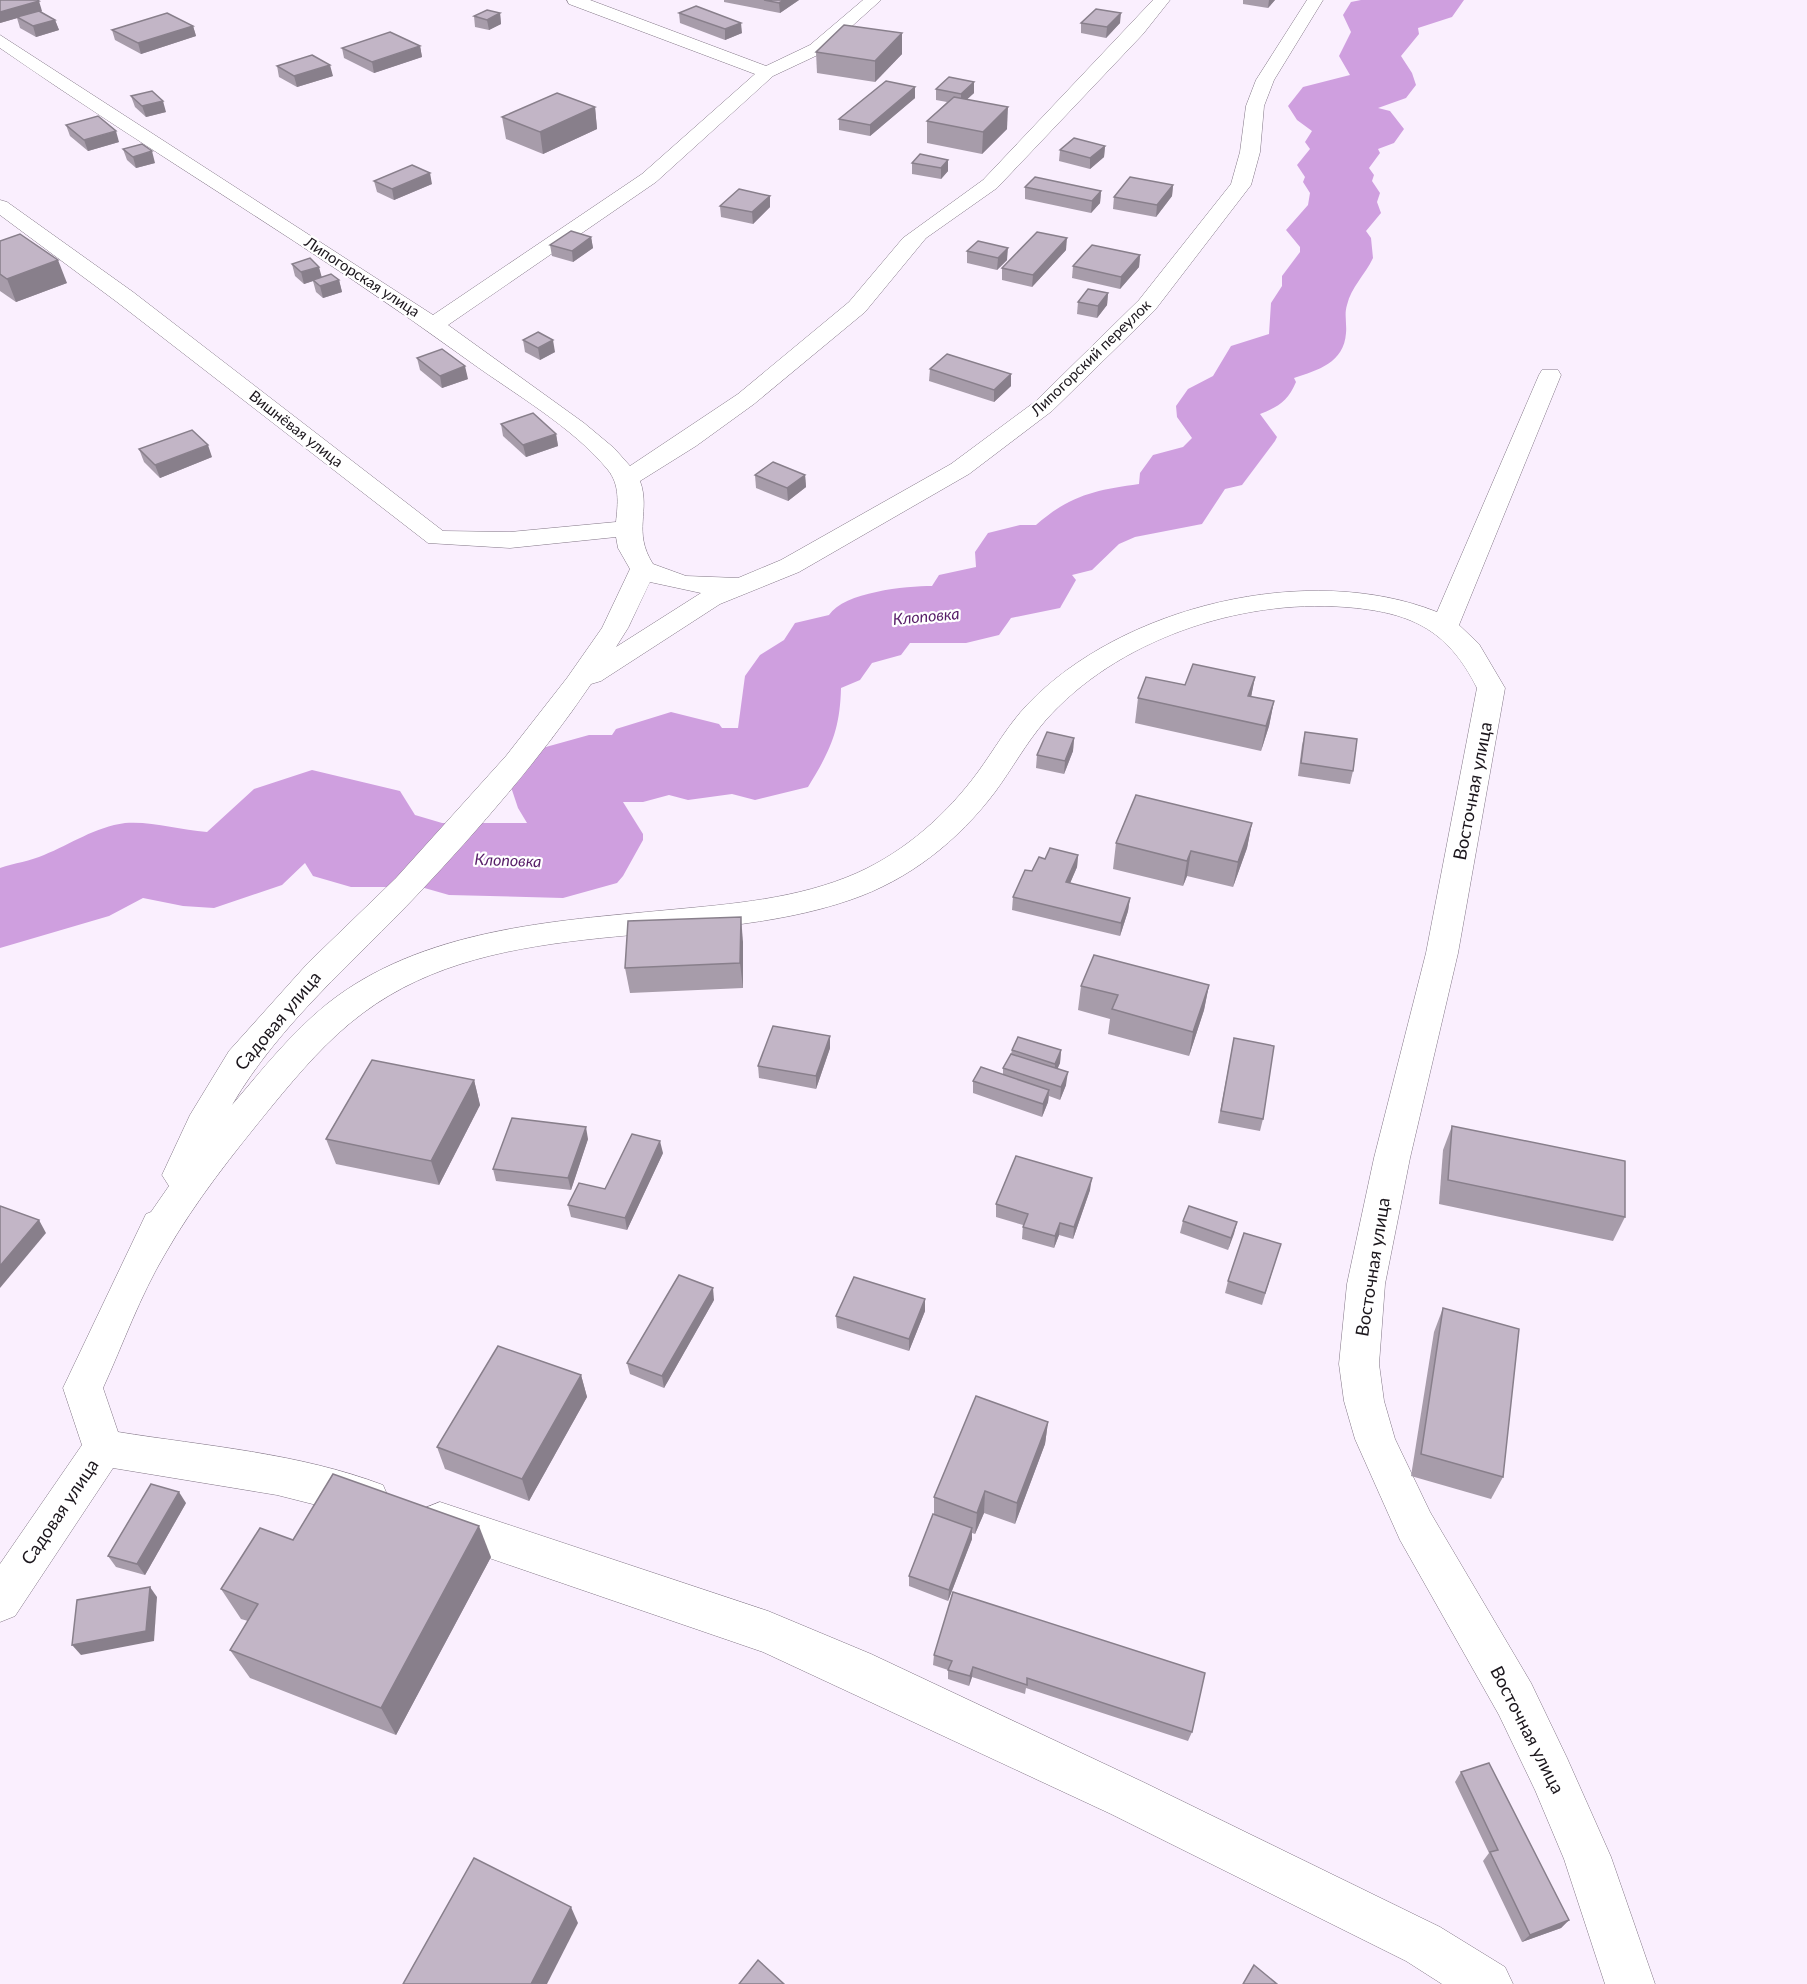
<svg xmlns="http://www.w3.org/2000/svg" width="1807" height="1984" font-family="Lato,sans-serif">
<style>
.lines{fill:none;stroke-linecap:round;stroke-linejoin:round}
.river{fill:#cf9fdf;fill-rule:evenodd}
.minor-casing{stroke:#827686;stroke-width:1}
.minor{fill:#fff;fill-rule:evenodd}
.wall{fill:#a79caa}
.shaded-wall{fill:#887f8b}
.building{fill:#c2b5c6;stroke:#887f8b;stroke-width:1.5}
.labels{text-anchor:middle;stroke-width:4.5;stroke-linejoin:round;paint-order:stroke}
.far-street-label{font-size:15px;fill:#1b161c;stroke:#fff}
.far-water-label{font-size:16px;font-style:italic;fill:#571d68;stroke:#fff}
.street-label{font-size:18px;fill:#1b161c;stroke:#fff}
</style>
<rect width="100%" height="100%" fill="#faeffe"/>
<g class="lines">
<path class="river" d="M1361 0H1464L1452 17 1418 28 1419 34 1401 56 1412 73 1416 85 1406 98 1378 108 1390 111 1404 129 1394 143 1378 149 1380 153 1369 168 1374 175 1372 181 1380 193 1377 202 1381 213 1366 231 1371 238 1373 258C1365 275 1351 287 1347 305 1344 314 1347 324 1346 333 1344 363 1318 370 1294 378L1296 382C1288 401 1278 407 1260 414L1277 437 1275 441 1242 485 1225 489 1202 524 1135 537 1119 544 1092 570 1072 575 1076 580 1060 608 1011 618 999 635 966 643H910L901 655 872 663 860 680 841 688C840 731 830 751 808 787L755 800 732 794 688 800 669 795 643 802H623L643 834V840L623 876 617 883 563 898 449 895 421 887H351L313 876 305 863 282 885 214 908 183 906 143 898 109 916 0 948V868C14 863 31 861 44 855 71 844 95 827 125 823 153 821 179 830 207 832L254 789 312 770 400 791 415 815 442 823H527L518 808 511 787 535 750 589 735H612L616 729 671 712 719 724 722 728H738L745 676 760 655 784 640 795 623 829 615C844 592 906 586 932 586L939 575 976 567 975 552 988 533 1020 525H1036C1070 495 1096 490 1139 484L1140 473 1153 455 1183 447 1192 438 1177 417 1176 406 1188 389 1213 376 1231 346 1269 334 1271 303 1282 286V276L1300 252V247L1286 230 1308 205 1310 193 1303 182 1305 177 1297 165 1310 149 1305 142 1312 131 1297 120 1288 106 1303 87 1350 75 1339 56 1351 32 1343 15 1351 2Z"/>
<g class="minor-casing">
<g id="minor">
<path d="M567 0H590L766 66 810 45 863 0H881L822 53 773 76 656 182 448 325 584 423 614 448 630 466 738 394 849 302 903 238 983 180 1153 0H1170L1143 34 997 188 926 238 865 312 754 404 696 446 640 481C651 511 632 531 653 564L686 576 738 578 781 560 951 464 1036 401 1139 300 1231 184 1240 152 1246 106 1256 80 1307 0H1323L1274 80 1264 106 1260 152 1251 185 1155 310 1052 411 969 474 799 572 720 604 601 681 591 684C541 758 479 829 418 894 354 962 280 1023 232 1105 262 1070 291 1033 327 1004 421 929 553 921 668 910 732 904 798 899 857 873 906 851 947 814 978 772 994 750 1008 725 1027 705 1121 606 1309 561 1437 612L1539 375 1542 370H1558L1561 375 1459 625 1479 644 1505 688 1458 953 1410 1158 1385 1284 1379 1364 1384 1401 1395 1439 1430 1512 1531 1683 1567 1758 1611 1857 1655 1984H1605L1564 1859 1535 1790 1499 1715 1400 1540 1355 1439 1344 1401 1339 1364 1347 1284 1374 1158 1426 953 1477 688C1447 628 1409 612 1345 607 1239 599 1116 640 1045 721 1026 743 1012 769 995 792 958 841 909 880 850 900 696 953 499 911 363 1013 328 1039 300 1072 272 1106 233 1154 196 1200 165 1254 140 1296 123 1344 103 1388L118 1432C205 1446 299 1453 383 1485L389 1499 383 1513 368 1518 277 1495 113 1468 15 1616 0 1622V1564L82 1445 63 1388 146 1214 151 1212 169 1186 162 1175 190 1115 229 1051 308 963 396 878 506 756 567 678 602 628 630 569 618 548 616 537 510 548 428 543 117 302 0 215V200L7 202 133 292 443 531 510 532 616 522C618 503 620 485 608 470 573 427 513 393 469 361 317 250 154 155 0 48V35L433 315 642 174 755 74 569 4ZM650 582 701 593 616 647 628 628Z"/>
<polygon points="440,1502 768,1611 871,1654 1143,1782 1440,1927 1505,1967 1513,1984 1442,1984 1406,1961 1111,1814 763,1652 425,1536 419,1522 425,1508"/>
</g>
</g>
<use href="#minor" class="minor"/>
</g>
<g class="wall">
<polygon points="0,0 42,11 41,12 55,20 59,30 36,37 20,28 17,18 0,23"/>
<polygon points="724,0 799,0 780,13 724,2"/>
<polygon points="1243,0 1275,0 1268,8 1243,4"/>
<polygon points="500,13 501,24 489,30 475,27 474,16"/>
<polygon points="679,13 742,33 725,40 680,23"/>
<polygon points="1081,23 1120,23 1106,38 1081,33"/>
<polygon points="193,26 196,36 141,54 115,40 112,30"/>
<polygon points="420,46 422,57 374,73 344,58 342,48"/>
<polygon points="816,52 902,54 875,82 817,73"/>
<polygon points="277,66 333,76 297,87 279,77"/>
<polygon points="974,82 974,93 967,99 1007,129 982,154 927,143 927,121 947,102 936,100 936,89"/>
<polygon points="915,87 915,98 870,136 839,130 839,119"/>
<polygon points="131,96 166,112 146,117 135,107"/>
<polygon points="595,107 597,129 543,154 506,139 502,117"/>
<polygon points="66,125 119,142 88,151 70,136"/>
<polygon points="1105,146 1104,157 1090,169 1059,161 1060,150"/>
<polygon points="123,149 155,163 136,168 127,160"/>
<polygon points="948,160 948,171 941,179 912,174 912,163"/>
<polygon points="374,181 432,184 394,200 377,192"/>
<polygon points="1173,185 1172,196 1156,217 1113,209 1114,197"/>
<polygon points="1025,187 1101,191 1100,203 1091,213 1025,199"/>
<polygon points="770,196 770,207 753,224 721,217 720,206"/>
<polygon points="591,237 593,248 573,262 552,256 550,245"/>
<polygon points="0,241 67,283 16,302 0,291"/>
<polygon points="1066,250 1032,287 1002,280 1002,268"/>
<polygon points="967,251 1007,260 997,270 967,263"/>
<polygon points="1140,255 1139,267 1120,289 1072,278 1073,266"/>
<polygon points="292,264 322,277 339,280 342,292 323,298 316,292 313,281 304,284 295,276"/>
<polygon points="1108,293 1107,305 1097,318 1077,314 1078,302"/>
<polygon points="523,340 555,352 540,360 525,352"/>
<polygon points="417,358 468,379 442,388 420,370"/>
<polygon points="930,369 1011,374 1011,386 994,402 929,381"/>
<polygon points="501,424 556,434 558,446 526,457 503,436"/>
<polygon points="139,449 212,457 160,478 144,462"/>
<polygon points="755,475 805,475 806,487 788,501 756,488"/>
<polygon points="1255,677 1251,697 1274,701 1269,726 1261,751 1135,723 1138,698 1185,685"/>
<polygon points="1305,732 1353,771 1350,784 1298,776 1302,745"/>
<polygon points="1074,738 1073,751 1064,774 1036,768 1037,755"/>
<polygon points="1252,823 1247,848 1233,887 1187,876 1183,886 1113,869 1116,843"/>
<polygon points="1078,855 1077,867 1070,883 1130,898 1128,911 1120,936 1012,910 1013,897 1045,859"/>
<polygon points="743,942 743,988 630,993 625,968"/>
<polygon points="1209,985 1204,1010 1189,1056 1108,1034 1110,1019 1078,1010 1081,986"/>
<polygon points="830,1036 830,1048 816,1089 759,1078 758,1066"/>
<polygon points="1234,1038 1263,1119 1260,1131 1218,1123"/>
<polygon points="1012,1050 1061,1050 1060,1063 1057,1069 1066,1085 1060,1100 1049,1096 1048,1102 1042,1117 973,1093 973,1081 1003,1075 1003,1068 1011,1054"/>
<polygon points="474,1080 480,1105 439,1185 336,1164 326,1139"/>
<polygon points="1452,1126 1625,1217 1613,1241 1439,1204 1443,1150"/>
<polygon points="588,1139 571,1190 496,1181 493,1169"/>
<polygon points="663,1153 627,1230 571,1217 568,1205 605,1189"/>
<polygon points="1090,1190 1073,1239 1059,1235 1054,1248 1022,1239 1023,1225 996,1217 996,1204"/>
<polygon points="1183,1221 1237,1222 1228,1250 1180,1233"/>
<polygon points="1277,1256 1262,1305 1225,1293 1228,1281"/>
<polygon points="714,1300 664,1388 630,1374 627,1363"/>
<polygon points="1443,1308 1503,1477 1491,1499 1411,1476 1434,1332"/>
<polygon points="925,1311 909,1351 837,1328 836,1316"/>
<polygon points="581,1375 587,1397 529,1501 445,1469 437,1447"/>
<polygon points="1048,1422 1045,1444 1015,1524 984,1513 975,1534 972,1533 972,1539 948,1601 909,1586 909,1576 934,1515 934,1497"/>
<polygon points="186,1503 145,1575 116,1567 108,1556"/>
<polygon points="293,1540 491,1557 396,1735 250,1678 230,1650 248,1621 241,1619 221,1589"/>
<polygon points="953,1592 1192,1732 1188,1741 1026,1688 1025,1694 972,1677 969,1686 948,1679 948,1670 933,1665 934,1655"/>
<polygon points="1461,1772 1569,1920 1561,1928 1522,1942 1483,1861 1489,1853 1455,1782"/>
</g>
<g class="shaded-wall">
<polygon points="784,0 799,0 780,13 779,3"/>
<polygon points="1269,0 1275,0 1268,8"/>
<polygon points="39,1 42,11 0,23 0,12"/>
<polygon points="500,13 501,24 489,30 487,20"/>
<polygon points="1121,13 1120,23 1106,38 1107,27"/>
<polygon points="55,20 59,30 36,37 33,26"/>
<polygon points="741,23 742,33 725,40 725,29"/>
<polygon points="193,26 196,36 141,54 138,43"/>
<polygon points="902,33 902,54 875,82 875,61"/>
<polygon points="420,46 422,57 374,73 372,62"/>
<polygon points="330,65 333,76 297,87 294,76"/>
<polygon points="974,82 974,93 961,105 961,94"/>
<polygon points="915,87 915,98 870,136 870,125"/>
<polygon points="163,101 166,112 146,117 142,106"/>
<polygon points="595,107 597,129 543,154 540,132"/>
<polygon points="1008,107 1007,129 982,154 983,132"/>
<polygon points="116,131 119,142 88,151 84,140"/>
<polygon points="1105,146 1104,157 1090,169 1090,158"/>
<polygon points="152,151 155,163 136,168 133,157"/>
<polygon points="948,160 948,171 941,179 941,168"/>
<polygon points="430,173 432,184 394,200 392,189"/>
<polygon points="1173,185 1172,196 1156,217 1157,205"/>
<polygon points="1101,191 1100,203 1091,213 1092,201"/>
<polygon points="770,196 770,207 753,224 752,212"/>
<polygon points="591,237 593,248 573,262 572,251"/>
<polygon points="1067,238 1066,250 1032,287 1033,275"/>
<polygon points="1008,248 1007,260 997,270 998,258"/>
<polygon points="1140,255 1139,267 1120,289 1121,277"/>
<polygon points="58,260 67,283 16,302 7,279"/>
<polygon points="319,267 322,278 304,284 301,272"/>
<polygon points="339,280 342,292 323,298 320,286"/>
<polygon points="1108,293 1107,305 1097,318 1098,306"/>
<polygon points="553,340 555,352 540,360 538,348"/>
<polygon points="465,366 468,379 442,388 440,376"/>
<polygon points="1011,374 1011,386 994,402 994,390"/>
<polygon points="556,434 558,446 526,457 523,445"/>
<polygon points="208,445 212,457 160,478 155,465"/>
<polygon points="805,475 806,487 788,501 787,488"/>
<polygon points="1255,677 1250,702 1248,696"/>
<polygon points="1274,701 1269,726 1261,751 1266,726"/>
<polygon points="1074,738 1073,751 1064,774 1065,761"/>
<polygon points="1252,823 1247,848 1233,887 1238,862"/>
<polygon points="1191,851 1187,876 1183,886 1187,861"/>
<polygon points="1078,855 1077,867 1065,895 1066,882"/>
<polygon points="1130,898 1128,911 1120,936 1121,923"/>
<polygon points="741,917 743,942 743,988 740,963"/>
<polygon points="1209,985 1204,1010 1189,1056 1193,1032"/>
<polygon points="830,1036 830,1048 816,1089 816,1076"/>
<polygon points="1061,1050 1060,1063 1054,1077 1055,1064"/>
<polygon points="1068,1072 1066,1085 1060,1100 1061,1087"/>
<polygon points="474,1080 480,1105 439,1185 431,1161"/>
<polygon points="1049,1090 1048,1102 1042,1117 1043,1104"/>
<polygon points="586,1127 588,1139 571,1190 568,1178"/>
<polygon points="660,1141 663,1153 627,1230 625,1218"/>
<polygon points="1092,1178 1090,1190 1073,1239 1074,1227"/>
<polygon points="39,1220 46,1233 0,1288 0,1266"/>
<polygon points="1237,1222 1234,1234 1228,1250 1231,1238"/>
<polygon points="1060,1223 1059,1235 1054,1248 1055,1236"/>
<polygon points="713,1288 714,1300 664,1388 662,1376"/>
<polygon points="925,1299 925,1311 909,1351 909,1339"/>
<polygon points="581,1375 587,1397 529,1501 522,1479"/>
<polygon points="1048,1422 1045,1444 1015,1524 1017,1503"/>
<polygon points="985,1491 984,1513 975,1534 977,1513"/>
<polygon points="179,1492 186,1503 145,1575 137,1564"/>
<polygon points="479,1526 491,1557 396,1735 381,1708"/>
<polygon points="972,1528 972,1539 948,1601 949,1590"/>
<polygon points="150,1587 157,1597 154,1641 81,1655 72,1645"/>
<polygon points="973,1667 972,1677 969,1686 970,1676"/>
<polygon points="571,1907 578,1923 547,1984 531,1984"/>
<polygon points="1569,1920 1561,1928 1522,1942 1530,1935"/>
</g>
<g class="building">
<polygon points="0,0 37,0 39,1 0,12"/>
<polygon points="764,0 784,0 779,3"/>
<polygon points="696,6 741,23 725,29 679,13"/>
<polygon points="1096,9 1121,13 1107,27 1081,23"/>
<polygon points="487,10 500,13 487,20 474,16"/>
<polygon points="39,11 55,20 33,26 17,17"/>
<polygon points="167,13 193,26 138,43 112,30"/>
<polygon points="844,25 902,33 875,61 816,52"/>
<polygon points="390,32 420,46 372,62 342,48"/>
<polygon points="312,55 330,65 294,76 277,66"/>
<polygon points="949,77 974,82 961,94 936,89"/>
<polygon points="886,81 915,87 870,125 839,119"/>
<polygon points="152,91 163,101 142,106 131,96"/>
<polygon points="557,93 595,107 540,132 502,117"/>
<polygon points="954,97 1008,107 983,132 927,121"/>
<polygon points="98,116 116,131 84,140 66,125"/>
<polygon points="1074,138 1105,146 1090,158 1060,150"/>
<polygon points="142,144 152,151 133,157 123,149"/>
<polygon points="920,154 948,160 941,168 912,163"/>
<polygon points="412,165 430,173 392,189 374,181"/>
<polygon points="1035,177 1101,191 1092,201 1025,187"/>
<polygon points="1130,177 1173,185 1157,205 1114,197"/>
<polygon points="739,189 770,196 752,212 720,206"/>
<polygon points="571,231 591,237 572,251 550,245"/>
<polygon points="1037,232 1067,238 1033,275 1002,268"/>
<polygon points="20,234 58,260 7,279 0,274 0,241"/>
<polygon points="978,241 1008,248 998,258 967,251"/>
<polygon points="1092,245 1140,255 1121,277 1073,266"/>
<polygon points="310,258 319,267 301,272 292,264"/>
<polygon points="331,274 339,280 320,286 313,280"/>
<polygon points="1088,289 1108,293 1098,306 1078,302"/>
<polygon points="538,332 553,340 538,348 523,340"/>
<polygon points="442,349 465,366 440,376 417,358"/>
<polygon points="947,354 1011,374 994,390 930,369"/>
<polygon points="533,413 556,434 523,445 501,424"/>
<polygon points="192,430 208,445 155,465 139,449"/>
<polygon points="773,462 805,475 787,488 755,475"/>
<polygon points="1193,664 1255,677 1248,696 1274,701 1266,726 1138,698 1146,677 1185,685"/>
<polygon points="1047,732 1074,738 1065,761 1037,755"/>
<polygon points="1305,732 1357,739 1353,771 1301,763"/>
<polygon points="1136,795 1252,823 1238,862 1191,851 1187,861 1116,843"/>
<polygon points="1050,848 1078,855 1066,882 1130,898 1121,923 1013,897 1025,870 1032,871 1039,857 1045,859"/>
<polygon points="741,917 740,963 625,968 628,921"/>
<polygon points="1094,955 1209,985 1193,1032 1112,1009 1118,995 1081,986"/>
<polygon points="773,1026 830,1036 816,1076 758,1066"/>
<polygon points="1018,1037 1061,1050 1055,1064 1012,1050"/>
<polygon points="1234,1038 1274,1046 1263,1119 1221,1111"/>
<polygon points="1011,1054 1068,1072 1061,1087 1003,1068"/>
<polygon points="372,1060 474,1080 431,1161 326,1139"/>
<polygon points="981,1067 1049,1090 1043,1104 973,1081"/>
<polygon points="512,1118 586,1127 568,1178 493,1169"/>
<polygon points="1452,1126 1625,1161 1625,1217 1448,1180"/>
<polygon points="632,1134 660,1141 625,1218 568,1205 579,1183 605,1189"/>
<polygon points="1016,1156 1092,1178 1074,1227 1060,1223 1055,1236 1023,1227 1028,1214 996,1204"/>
<polygon points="0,1206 39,1220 0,1266"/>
<polygon points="1189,1206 1237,1222 1231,1238 1183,1221"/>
<polygon points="1244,1233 1281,1244 1265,1293 1228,1281"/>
<polygon points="679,1275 713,1288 662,1376 627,1363"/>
<polygon points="854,1277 925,1299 909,1339 836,1316"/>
<polygon points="1443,1308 1519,1329 1503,1477 1421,1454"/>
<polygon points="498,1346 581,1375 522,1479 437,1447"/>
<polygon points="976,1396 1048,1422 1017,1503 985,1491 977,1513 934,1497"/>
<polygon points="333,1474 479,1526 381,1708 230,1650 258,1604 221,1589 260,1528 293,1540"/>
<polygon points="151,1484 179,1492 137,1564 108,1556"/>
<polygon points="933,1514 972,1528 949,1590 909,1576"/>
<polygon points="150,1587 146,1631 72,1645 77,1600"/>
<polygon points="953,1592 1205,1673 1192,1732 1027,1678 1027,1685 973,1667 970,1676 948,1670 952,1661 934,1655"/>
<polygon points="1489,1763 1569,1920 1530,1935 1490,1852 1498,1850 1461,1772"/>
<polygon points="474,1858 571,1907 531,1984 403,1984"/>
<polygon points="758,1960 784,1984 739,1984"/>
<polygon points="1254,1965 1277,1984 1243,1984"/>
</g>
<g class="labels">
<g class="far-street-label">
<text transform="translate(362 277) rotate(33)" y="5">Липогорская улица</text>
<text transform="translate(1091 358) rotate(-44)" y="5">Липогорский переулок</text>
<text transform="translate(296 429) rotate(38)" y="5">Вишнёвая улица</text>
</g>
<g class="far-water-label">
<text transform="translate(926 616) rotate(-5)" y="6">Клоповка</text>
<text transform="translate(508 860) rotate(2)" y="6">Клоповка</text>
</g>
<g class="street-label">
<text transform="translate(1473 791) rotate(-79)" y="6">Восточная улица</text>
<text transform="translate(278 1021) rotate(-50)" y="6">Садовая улица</text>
<text transform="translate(1373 1267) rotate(-81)" y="6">Восточная улица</text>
<text transform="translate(60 1512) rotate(-56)" y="6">Садовая улица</text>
<text transform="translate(1527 1730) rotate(63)" y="6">Восточная улица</text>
</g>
</g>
</svg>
